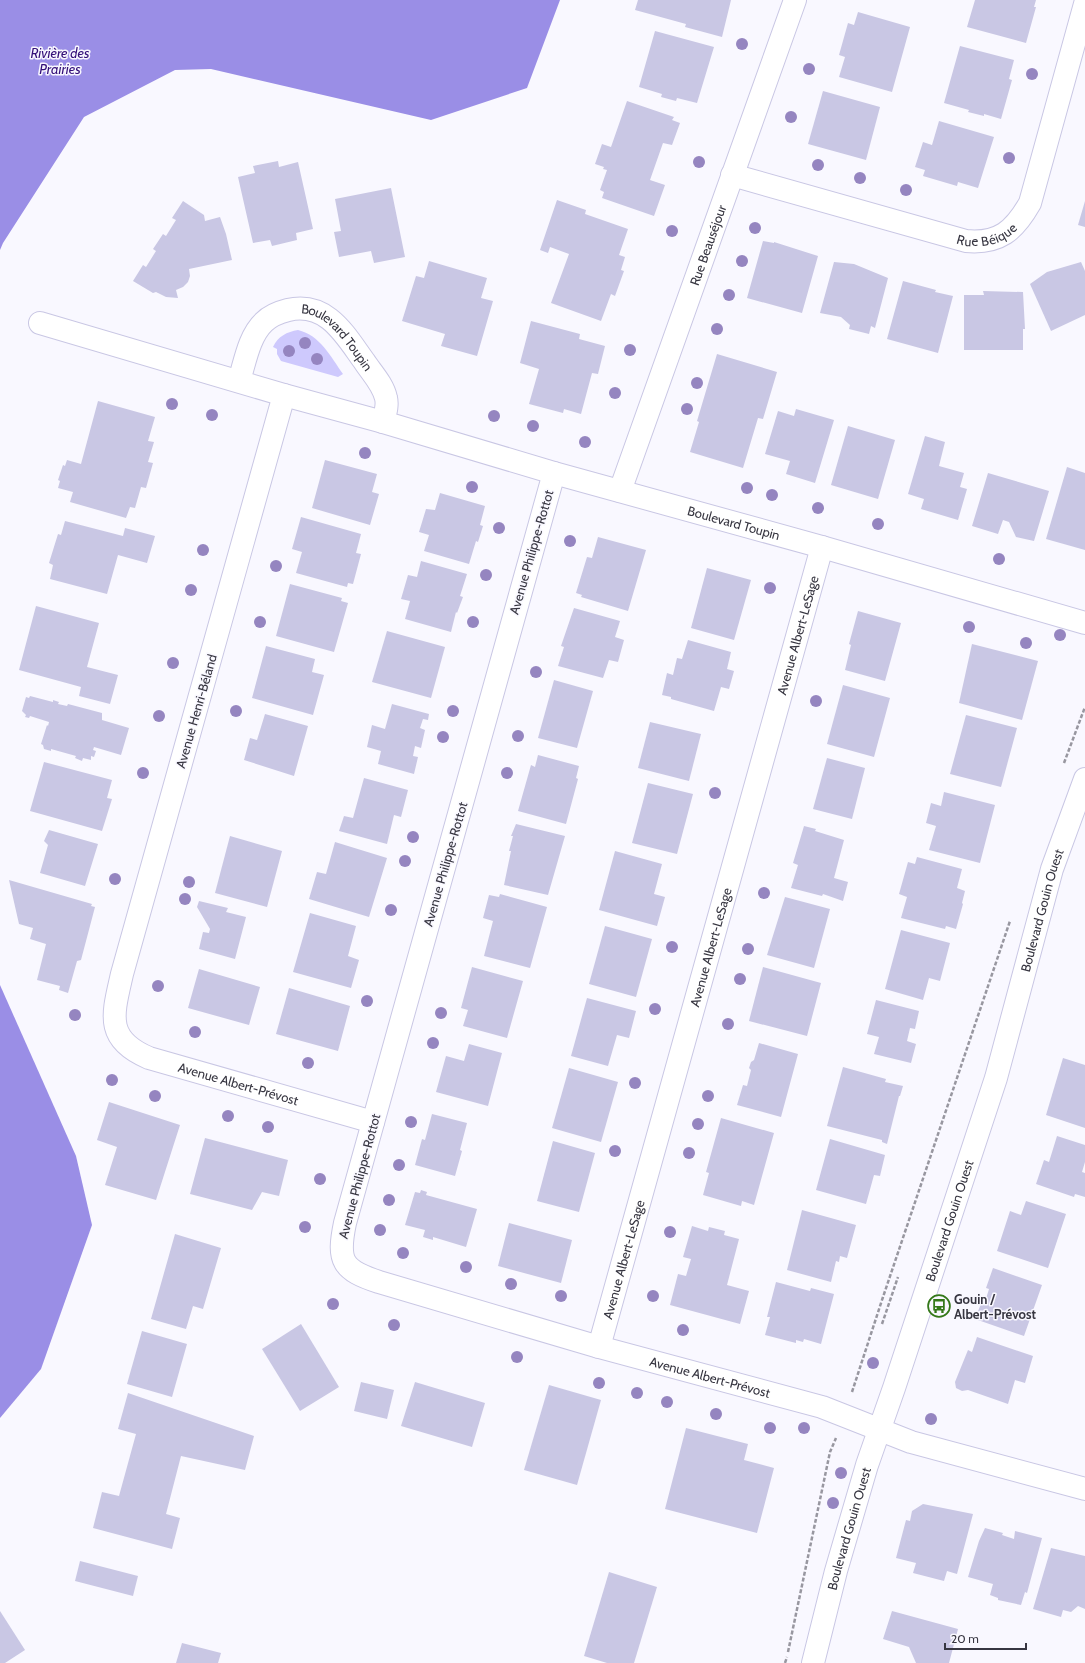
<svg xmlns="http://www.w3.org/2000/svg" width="1085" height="1663" font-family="Cabin,sans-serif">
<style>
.green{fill:#cec9fd}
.water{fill:#9a8ee6}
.building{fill:#c9c7e4}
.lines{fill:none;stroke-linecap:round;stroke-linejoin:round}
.minor-casing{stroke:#c9c7e4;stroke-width:24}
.path{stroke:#9897a0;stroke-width:2.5;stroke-dasharray:4 2;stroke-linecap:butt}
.minor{stroke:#fff;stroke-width:22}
.tree{fill:#9585c0}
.labels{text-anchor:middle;stroke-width:3;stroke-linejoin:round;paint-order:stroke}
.street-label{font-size:13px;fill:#373641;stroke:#f9f8ff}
.poi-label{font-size:13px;font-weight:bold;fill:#373641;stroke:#f9f8ff;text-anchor:start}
.water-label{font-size:14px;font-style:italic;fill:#330f78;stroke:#f9f8ff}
</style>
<rect width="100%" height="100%" fill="#f9f8ff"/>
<path class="green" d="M298 330C320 335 331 357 343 374L338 377 281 361 277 354V349L273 347C278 336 287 332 298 330Z"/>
<g class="water">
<polygon points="0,0 560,0 527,88 431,120 211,69 175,70 84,117 3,243 0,250"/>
<polygon points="0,985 76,1156 92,1225 41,1369 0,1418"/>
</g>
<g class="building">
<polygon points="638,0 731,0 722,37 685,27 686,24 635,10"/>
<polygon points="975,0 1036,0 1034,7 1036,7 1026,43 967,27"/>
<polygon points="858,12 910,27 892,92 839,77 845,57 839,55 848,23 854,25"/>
<polygon points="655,31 714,47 697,103 677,98 676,101 661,97 662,94 639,87"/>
<polygon points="960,46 1014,60 1009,79 1012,80 1001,119 984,114 984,116 968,112 969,110 944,103"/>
<polygon points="823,91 880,107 866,160 808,144"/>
<polygon points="627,101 674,117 672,120 680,123 672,145 663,143 650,180 665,185 654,216 602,198 604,192 600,190 607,170 603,169 604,167 595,164 602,144 611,147"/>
<polygon points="939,121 994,137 978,188 958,182 957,186 923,176 925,170 915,167 923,142 932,145"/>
<polygon points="278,161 279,167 298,162 313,229 296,233 297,240 272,246 270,240 253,243 238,177 255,173 253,166"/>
<polygon points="391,188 405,257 374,263 371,251 339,257 334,232 341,231 335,199"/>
<polygon points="557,200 586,210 585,214 628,229 619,255 625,257 621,270 624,271 615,296 611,294 601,321 551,303 569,254 550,247 548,253 540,250"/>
<polygon points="183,201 204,215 205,221 220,217 226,234 232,260 189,269 190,276 188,282 183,287 176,290 178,298 166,297 156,292 153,293 133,281 143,265 146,267 156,251 153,249 163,234 166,236 176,220 172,218"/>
<polygon points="1085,201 1085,227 1078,225"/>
<polygon points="763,241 774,243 774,242 818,256 802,313 747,298"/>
<polygon points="429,261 487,278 481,298 493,301 477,356 441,346 445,334 402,321 416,276 424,278"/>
<polygon points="834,262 854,264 888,278 875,328 871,326 869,334 849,329 850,325 841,317 820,313"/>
<polygon points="1081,262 1085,271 1085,315 1051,331 1030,284 1047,272"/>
<polygon points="903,281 936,290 935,292 953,296 938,353 887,339"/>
<polygon points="983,291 1023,292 1025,329 1023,329 1023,350 964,350 964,295 984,295"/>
<polygon points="531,321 580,334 579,339 605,346 598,374 592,373 581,414 564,409 563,413 529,404 539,369 520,363"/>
<polygon points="717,354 777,372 763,419 758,418 743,468 690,452 699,422 697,421"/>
<polygon points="98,401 155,417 148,441 154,442 148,462 153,463 146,488 141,487 135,508 130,507 126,518 70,502 73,492 58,488 60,481 58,480 63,465 65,466 67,460 81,464"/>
<polygon points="796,409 834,420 815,483 786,474 790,461 765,454 778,411 794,416"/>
<polygon points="848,426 895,440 878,499 831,485"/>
<polygon points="925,436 945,442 939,466 964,473 960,487 967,489 958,520 921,509 924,499 908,494"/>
<polygon points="325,460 377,474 372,492 379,494 370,525 312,508"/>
<polygon points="1067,467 1085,473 1085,550 1046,539"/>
<polygon points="988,473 1049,491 1034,541 1016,537 1009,522 1003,520 998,534 972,526"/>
<polygon points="440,493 485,506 480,525 483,526 478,542 476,541 469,564 424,551 429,535 419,532 426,509 435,510"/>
<polygon points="301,517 361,534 356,553 361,554 353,584 348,583 347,587 296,573 302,552 292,549"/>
<polygon points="65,521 123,536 125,528 155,536 147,563 118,555 107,594 50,579 53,565 49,563 58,534 61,535"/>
<polygon points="598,537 646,550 628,611 581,597 582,595 576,593 587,557 592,558"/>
<polygon points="421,561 467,574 460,596 463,597 457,613 456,612 451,632 405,619 410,601 401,599 408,575 417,577"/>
<polygon points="707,568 751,580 734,640 691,628"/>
<polygon points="290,584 342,598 341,601 348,603 334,652 276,636"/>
<polygon points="36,606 99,623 87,667 118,675 110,704 79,696 81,687 19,670"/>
<polygon points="574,608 620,621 615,637 624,640 618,662 609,660 603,678 558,666 564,647 561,646"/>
<polygon points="858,611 901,623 885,681 845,670 851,645 849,644"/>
<polygon points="387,631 445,647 431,698 372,682"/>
<polygon points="688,640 731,652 727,669 734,671 729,689 721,687 714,711 671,699 671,697 662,695 667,673 673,675 677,658 682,659"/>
<polygon points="972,644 1038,661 1022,720 959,703"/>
<polygon points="266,646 315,659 312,672 324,675 313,715 252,698"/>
<polygon points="554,680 593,691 577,748 538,738"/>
<polygon points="843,685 890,698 874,757 827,744"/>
<polygon points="30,696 53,702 53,700 59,702 58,704 67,706 68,704 102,713 102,720 129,728 121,755 94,747 93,750 96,751 94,757 91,756 91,760 83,758 82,761 75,758 76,756 51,749 51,751 44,749 43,745 41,744 47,725 48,726 49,722 30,716 29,718 25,717 26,715 22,711 26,697 29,698"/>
<polygon points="392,704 429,714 428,720 423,719 420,728 425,730 421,748 415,746 413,756 418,757 414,774 378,764 381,751 367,747 372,725 385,729"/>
<polygon points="265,714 308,726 294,776 244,760 250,738 257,740"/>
<polygon points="966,715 1017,728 1001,787 950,774"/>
<polygon points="650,722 701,734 689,781 638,768"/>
<polygon points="538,755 579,766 576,778 578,779 566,824 518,811 531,765 535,767"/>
<polygon points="827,758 865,768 852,819 813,809"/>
<polygon points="44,762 112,780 107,798 112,799 102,831 30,811"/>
<polygon points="364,778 408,790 401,817 394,815 387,844 339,831 344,816 353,818"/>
<polygon points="648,783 693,794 677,854 632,843"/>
<polygon points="944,792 995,805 980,863 929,850 936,826 926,823 931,803 941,806"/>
<polygon points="516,824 565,836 548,895 504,885 511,851 509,851 513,836 511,836"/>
<polygon points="804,826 816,829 815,831 844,840 834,878 848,882 843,901 823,894 822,896 791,888 798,865 793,863"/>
<polygon points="49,830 98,844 85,886 40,873 48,845 44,841"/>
<polygon points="230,836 282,851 267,907 215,893"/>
<polygon points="335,842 387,858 369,917 309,899 317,872 326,874"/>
<polygon points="615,851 662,864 654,894 665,897 657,926 599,910"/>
<polygon points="917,857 962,869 957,888 965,891 962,903 963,904 956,929 946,926 945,929 901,918 907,897 899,894 908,862 915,864"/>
<polygon points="9,880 92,904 91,906 95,907 81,960 77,961 68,993 59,990 60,986 37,980 46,944 30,939 33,928 19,924"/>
<polygon points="500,894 547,907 530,968 484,956 493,921 483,918 489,895 499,897"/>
<polygon points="785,897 830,909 814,968 767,955"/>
<polygon points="199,901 228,908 226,912 246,917 235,959 199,949 203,932 209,933 210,929 197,907"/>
<polygon points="310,913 356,926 348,956 359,960 351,988 293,972"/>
<polygon points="605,926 652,939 636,997 589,984"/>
<polygon points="901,930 950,943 940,981 929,978 923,1000 885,989"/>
<polygon points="472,967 523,981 507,1038 463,1026 468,1010 461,1008"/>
<polygon points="763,967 821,983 807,1036 749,1021"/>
<polygon points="199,969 260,987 249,1025 188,1008"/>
<polygon points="289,988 350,1006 338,1051 276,1034"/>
<polygon points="587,998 636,1011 629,1038 617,1035 608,1066 571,1056"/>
<polygon points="876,1000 919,1011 915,1029 910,1028 907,1041 916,1044 911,1063 874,1054 879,1037 867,1034"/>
<polygon points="759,1043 798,1054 781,1117 737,1105 743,1085 747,1086 751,1070 749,1068 751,1062 754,1060"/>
<polygon points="469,1044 502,1053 488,1106 436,1092 446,1056 464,1061"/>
<polygon points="1063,1058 1085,1065 1085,1128 1046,1115"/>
<polygon points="843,1067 886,1079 885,1082 903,1086 900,1096 899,1096 887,1144 882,1142 882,1140 827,1126"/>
<polygon points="569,1068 618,1082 601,1142 552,1128"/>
<polygon points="109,1102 180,1125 156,1200 105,1185 117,1147 97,1140"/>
<polygon points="432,1114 467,1123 460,1150 462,1151 455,1176 415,1165 422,1139 425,1140"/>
<polygon points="721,1118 774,1133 754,1205 742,1201 741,1206 703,1195 709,1173 706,1172"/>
<polygon points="1057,1136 1085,1145 1085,1162 1082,1172 1085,1173 1085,1197 1075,1194 1074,1197 1036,1184 1044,1160 1049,1162"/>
<polygon points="205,1138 288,1160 279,1196 262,1192 252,1210 190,1194"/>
<polygon points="830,1139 885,1155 880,1176 874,1175 866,1204 816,1190"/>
<polygon points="553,1141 595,1153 579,1212 537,1201"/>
<polygon points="421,1190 427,1192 426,1195 477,1209 466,1247 433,1237 433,1240 423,1237 425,1230 405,1225 415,1192 420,1193"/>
<polygon points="1026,1201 1066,1214 1048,1268 997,1251 1010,1211 1021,1215"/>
<polygon points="802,1210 856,1225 847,1258 840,1256 839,1262 836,1261 831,1282 787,1270"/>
<polygon points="509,1223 572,1240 561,1283 498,1266"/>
<polygon points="692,1226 708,1231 709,1227 725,1231 724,1235 739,1239 727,1285 749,1291 740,1324 670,1305 678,1274 686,1276 691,1259 683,1257"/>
<polygon points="175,1234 221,1248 203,1309 193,1306 186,1329 151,1319"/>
<polygon points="993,1268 1042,1285 1024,1336 975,1319 982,1301 985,1302 989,1289 986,1288"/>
<polygon points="776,1282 810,1291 811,1288 834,1294 821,1344 804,1339 803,1342 796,1340 796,1343 765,1335 770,1317 767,1317"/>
<polygon points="301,1324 339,1387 300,1411 262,1349"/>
<polygon points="142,1331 187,1344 172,1397 127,1384"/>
<polygon points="977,1337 1033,1356 1025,1383 1015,1380 1008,1404 968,1390 962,1391 956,1388 955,1382 968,1350 972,1352"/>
<polygon points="361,1382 394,1390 387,1419 354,1411"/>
<polygon points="415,1382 485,1403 472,1447 401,1426"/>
<polygon points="549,1385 601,1400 577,1485 524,1470"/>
<polygon points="128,1393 254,1436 245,1470 181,1456 166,1514 180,1518 172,1549 93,1528 102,1492 119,1496 136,1434 118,1429"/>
<polygon points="686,1428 748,1444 744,1460 774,1468 757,1533 665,1509"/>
<polygon points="923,1504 973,1514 957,1574 947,1571 944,1581 913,1573 916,1563 896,1558 906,1520 910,1521 912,1511"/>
<polygon points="985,1528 1003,1533 1002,1535 1014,1539 1015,1531 1042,1538 1027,1593 1025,1592 1021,1605 998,1600 998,1598 990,1595 993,1584 968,1577 979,1541"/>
<polygon points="1051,1548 1085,1556 1085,1609 1078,1606 1071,1612 1063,1610 1061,1617 1033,1609"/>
<polygon points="80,1561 138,1576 133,1596 75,1581"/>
<polygon points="609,1572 657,1587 634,1663 607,1663 584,1656"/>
<polygon points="0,1611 25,1650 5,1663 0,1663"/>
<polygon points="892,1611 958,1629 949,1663 916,1663 909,1647 883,1639"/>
<polygon points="182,1643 221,1653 218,1663 176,1663"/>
</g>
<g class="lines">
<g class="minor-casing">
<g id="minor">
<path id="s1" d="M732 175 966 241C999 244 1014 231 1030 203L1085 4"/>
<path id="s2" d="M40 323 284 395 383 422 554 473 822 547 1085 623"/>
<path id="s3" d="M239 381C245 362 249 336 264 322 270 316 280 312 288 310 327 301 345 335 364 361 371 372 383 384 386 398 388 406 385 414 383 422"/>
<path id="s4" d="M284 395 122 974C113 1014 104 1039 149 1058L373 1122"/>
<path id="s5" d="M554 473 345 1223C337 1261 342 1270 379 1282L599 1347 822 1407 911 1442 1085 1489"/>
<path id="s6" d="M620 491 795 0"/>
<path id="s7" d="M599 1347 822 547"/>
<path id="s8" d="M813 1663 836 1571 867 1465 894 1388 996 1078 1052 869 1085 779"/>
</g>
</g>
<g class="path">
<polyline points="1064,763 1085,707"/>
<polyline points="882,1324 898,1277"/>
<polyline points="852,1392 883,1297 1010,921"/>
<polyline points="788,1652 830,1452 836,1438"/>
<polyline points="785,1663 787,1657"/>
</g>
<use href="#minor" class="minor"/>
</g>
<g class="tree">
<circle cx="742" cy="44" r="6"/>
<circle cx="809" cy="69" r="6"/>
<circle cx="1032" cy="74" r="6"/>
<circle cx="791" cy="117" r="6"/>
<circle cx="1009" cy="158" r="6"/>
<circle cx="699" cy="162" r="6"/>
<circle cx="818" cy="165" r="6"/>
<circle cx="860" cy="178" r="6"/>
<circle cx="906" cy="190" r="6"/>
<circle cx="755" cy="228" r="6"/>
<circle cx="672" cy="231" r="6"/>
<circle cx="742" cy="261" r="6"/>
<circle cx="729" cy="295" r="6"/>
<circle cx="717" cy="329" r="6"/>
<circle cx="305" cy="343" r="6"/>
<circle cx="630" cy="350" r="6"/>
<circle cx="289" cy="351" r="6"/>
<circle cx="317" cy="359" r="6"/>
<circle cx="697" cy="383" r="6"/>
<circle cx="615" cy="393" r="6"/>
<circle cx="172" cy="404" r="6"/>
<circle cx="687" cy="409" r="6"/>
<circle cx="212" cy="415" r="6"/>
<circle cx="494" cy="416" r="6"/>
<circle cx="533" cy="426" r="6"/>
<circle cx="585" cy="442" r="6"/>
<circle cx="365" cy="453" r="6"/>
<circle cx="472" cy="487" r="6"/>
<circle cx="747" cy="488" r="6"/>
<circle cx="772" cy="495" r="6"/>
<circle cx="818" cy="508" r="6"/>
<circle cx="878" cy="524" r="6"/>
<circle cx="499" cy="528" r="6"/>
<circle cx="570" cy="541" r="6"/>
<circle cx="203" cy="550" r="6"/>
<circle cx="999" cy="559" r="6"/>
<circle cx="276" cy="566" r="6"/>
<circle cx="486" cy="575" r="6"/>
<circle cx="770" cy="588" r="6"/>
<circle cx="191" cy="590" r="6"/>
<circle cx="260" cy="622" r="6"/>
<circle cx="473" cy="622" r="6"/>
<circle cx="969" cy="627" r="6"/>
<circle cx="1060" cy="635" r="6"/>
<circle cx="1026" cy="643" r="6"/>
<circle cx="173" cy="663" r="6"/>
<circle cx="536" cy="672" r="6"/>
<circle cx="816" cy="701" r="6"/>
<circle cx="236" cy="711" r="6"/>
<circle cx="453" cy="711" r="6"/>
<circle cx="159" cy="716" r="6"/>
<circle cx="518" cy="736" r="6"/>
<circle cx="443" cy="737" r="6"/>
<circle cx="143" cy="773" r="6"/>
<circle cx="507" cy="773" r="6"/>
<circle cx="715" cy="793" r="6"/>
<circle cx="413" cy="837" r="6"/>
<circle cx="405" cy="861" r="6"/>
<circle cx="115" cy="879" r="6"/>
<circle cx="189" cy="882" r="6"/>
<circle cx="764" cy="893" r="6"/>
<circle cx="185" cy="899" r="6"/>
<circle cx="391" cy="910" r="6"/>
<circle cx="672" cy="947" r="6"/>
<circle cx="748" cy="949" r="6"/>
<circle cx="740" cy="979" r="6"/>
<circle cx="158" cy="986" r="6"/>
<circle cx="367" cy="1001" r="6"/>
<circle cx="655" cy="1009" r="6"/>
<circle cx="441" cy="1013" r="6"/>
<circle cx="75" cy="1015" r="6"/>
<circle cx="728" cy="1024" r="6"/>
<circle cx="195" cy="1032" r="6"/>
<circle cx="433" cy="1043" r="6"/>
<circle cx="308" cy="1063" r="6"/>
<circle cx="112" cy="1080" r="6"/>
<circle cx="635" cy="1083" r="6"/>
<circle cx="155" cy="1096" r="6"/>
<circle cx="708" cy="1096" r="6"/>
<circle cx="228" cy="1116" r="6"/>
<circle cx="411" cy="1122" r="6"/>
<circle cx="698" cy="1124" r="6"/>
<circle cx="268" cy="1127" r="6"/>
<circle cx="615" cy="1151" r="6"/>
<circle cx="689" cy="1153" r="6"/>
<circle cx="399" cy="1165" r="6"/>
<circle cx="320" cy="1179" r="6"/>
<circle cx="389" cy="1200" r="6"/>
<circle cx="305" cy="1227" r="6"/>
<circle cx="380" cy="1230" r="6"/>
<circle cx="670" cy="1232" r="6"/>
<circle cx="403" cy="1253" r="6"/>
<circle cx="466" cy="1267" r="6"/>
<circle cx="511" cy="1284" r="6"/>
<circle cx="561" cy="1296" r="6"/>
<circle cx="653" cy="1296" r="6"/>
<circle cx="333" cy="1304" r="6"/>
<circle cx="394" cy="1325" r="6"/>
<circle cx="683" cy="1330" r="6"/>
<circle cx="517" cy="1357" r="6"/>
<circle cx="873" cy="1363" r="6"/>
<circle cx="599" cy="1383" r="6"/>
<circle cx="637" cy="1393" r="6"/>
<circle cx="667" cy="1402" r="6"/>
<circle cx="716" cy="1414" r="6"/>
<circle cx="931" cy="1419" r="6"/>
<circle cx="770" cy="1428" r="6"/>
<circle cx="804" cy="1428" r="6"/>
<circle cx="841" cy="1473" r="6"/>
<circle cx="833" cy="1503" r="6"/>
</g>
<defs>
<g id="bus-ring" transform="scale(1.15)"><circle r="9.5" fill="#f9f8ff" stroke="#347819" stroke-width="1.5"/><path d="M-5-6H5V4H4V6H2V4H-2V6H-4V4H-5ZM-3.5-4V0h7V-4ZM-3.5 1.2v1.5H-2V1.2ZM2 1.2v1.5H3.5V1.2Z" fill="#347819"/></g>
</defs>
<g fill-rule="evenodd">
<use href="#bus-ring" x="939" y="1306"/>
</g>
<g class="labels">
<g class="street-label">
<text dy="5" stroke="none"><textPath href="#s1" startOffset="265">Rue Béique</textPath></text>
<text dy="5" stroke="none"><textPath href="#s6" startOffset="261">Rue Beauséjour</textPath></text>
<text dy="5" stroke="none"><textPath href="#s3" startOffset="153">Boulevard Toupin</textPath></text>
<text dy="5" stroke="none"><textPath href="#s2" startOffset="722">Boulevard Toupin</textPath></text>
<text transform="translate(531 552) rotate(-74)" y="5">Avenue Philippe-Rottot</text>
<text dy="5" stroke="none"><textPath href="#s7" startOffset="739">Avenue Albert-LeSage</textPath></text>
<text transform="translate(196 711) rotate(-74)" y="5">Avenue Henri-Béland</text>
<text transform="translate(445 864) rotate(-74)" y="5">Avenue Philippe-Rottot</text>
<text dy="5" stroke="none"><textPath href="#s8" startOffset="787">Boulevard Gouin Ouest</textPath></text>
<text dy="5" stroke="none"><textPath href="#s7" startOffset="415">Avenue Albert-LeSage</textPath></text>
<text dy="5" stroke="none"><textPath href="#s4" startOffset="795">Avenue Albert-Prévost</textPath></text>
<text transform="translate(359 1176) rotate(-75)" y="5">Avenue Philippe-Rottot</text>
<text dy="5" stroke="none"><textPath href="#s8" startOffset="463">Boulevard Gouin Ouest</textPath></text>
<text dy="5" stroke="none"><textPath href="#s7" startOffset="91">Avenue Albert-LeSage</textPath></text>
<text dy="5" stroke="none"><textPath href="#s5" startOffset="1203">Avenue Albert-Prévost</textPath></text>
<text dy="5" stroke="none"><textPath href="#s8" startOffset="139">Boulevard Gouin Ouest</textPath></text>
</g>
<g class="poi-label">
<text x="954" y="1304">Gouin /<tspan x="954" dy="15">Albert-Prévost</tspan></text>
</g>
<g class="water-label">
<text x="60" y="58">Rivière des<tspan x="60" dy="16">Prairies</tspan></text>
</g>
</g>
<path d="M945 1643v6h81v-6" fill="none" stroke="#373641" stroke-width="2"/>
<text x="951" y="1643" font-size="12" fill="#373641" stroke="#f9f8ff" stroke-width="3" paint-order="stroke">20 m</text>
</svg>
